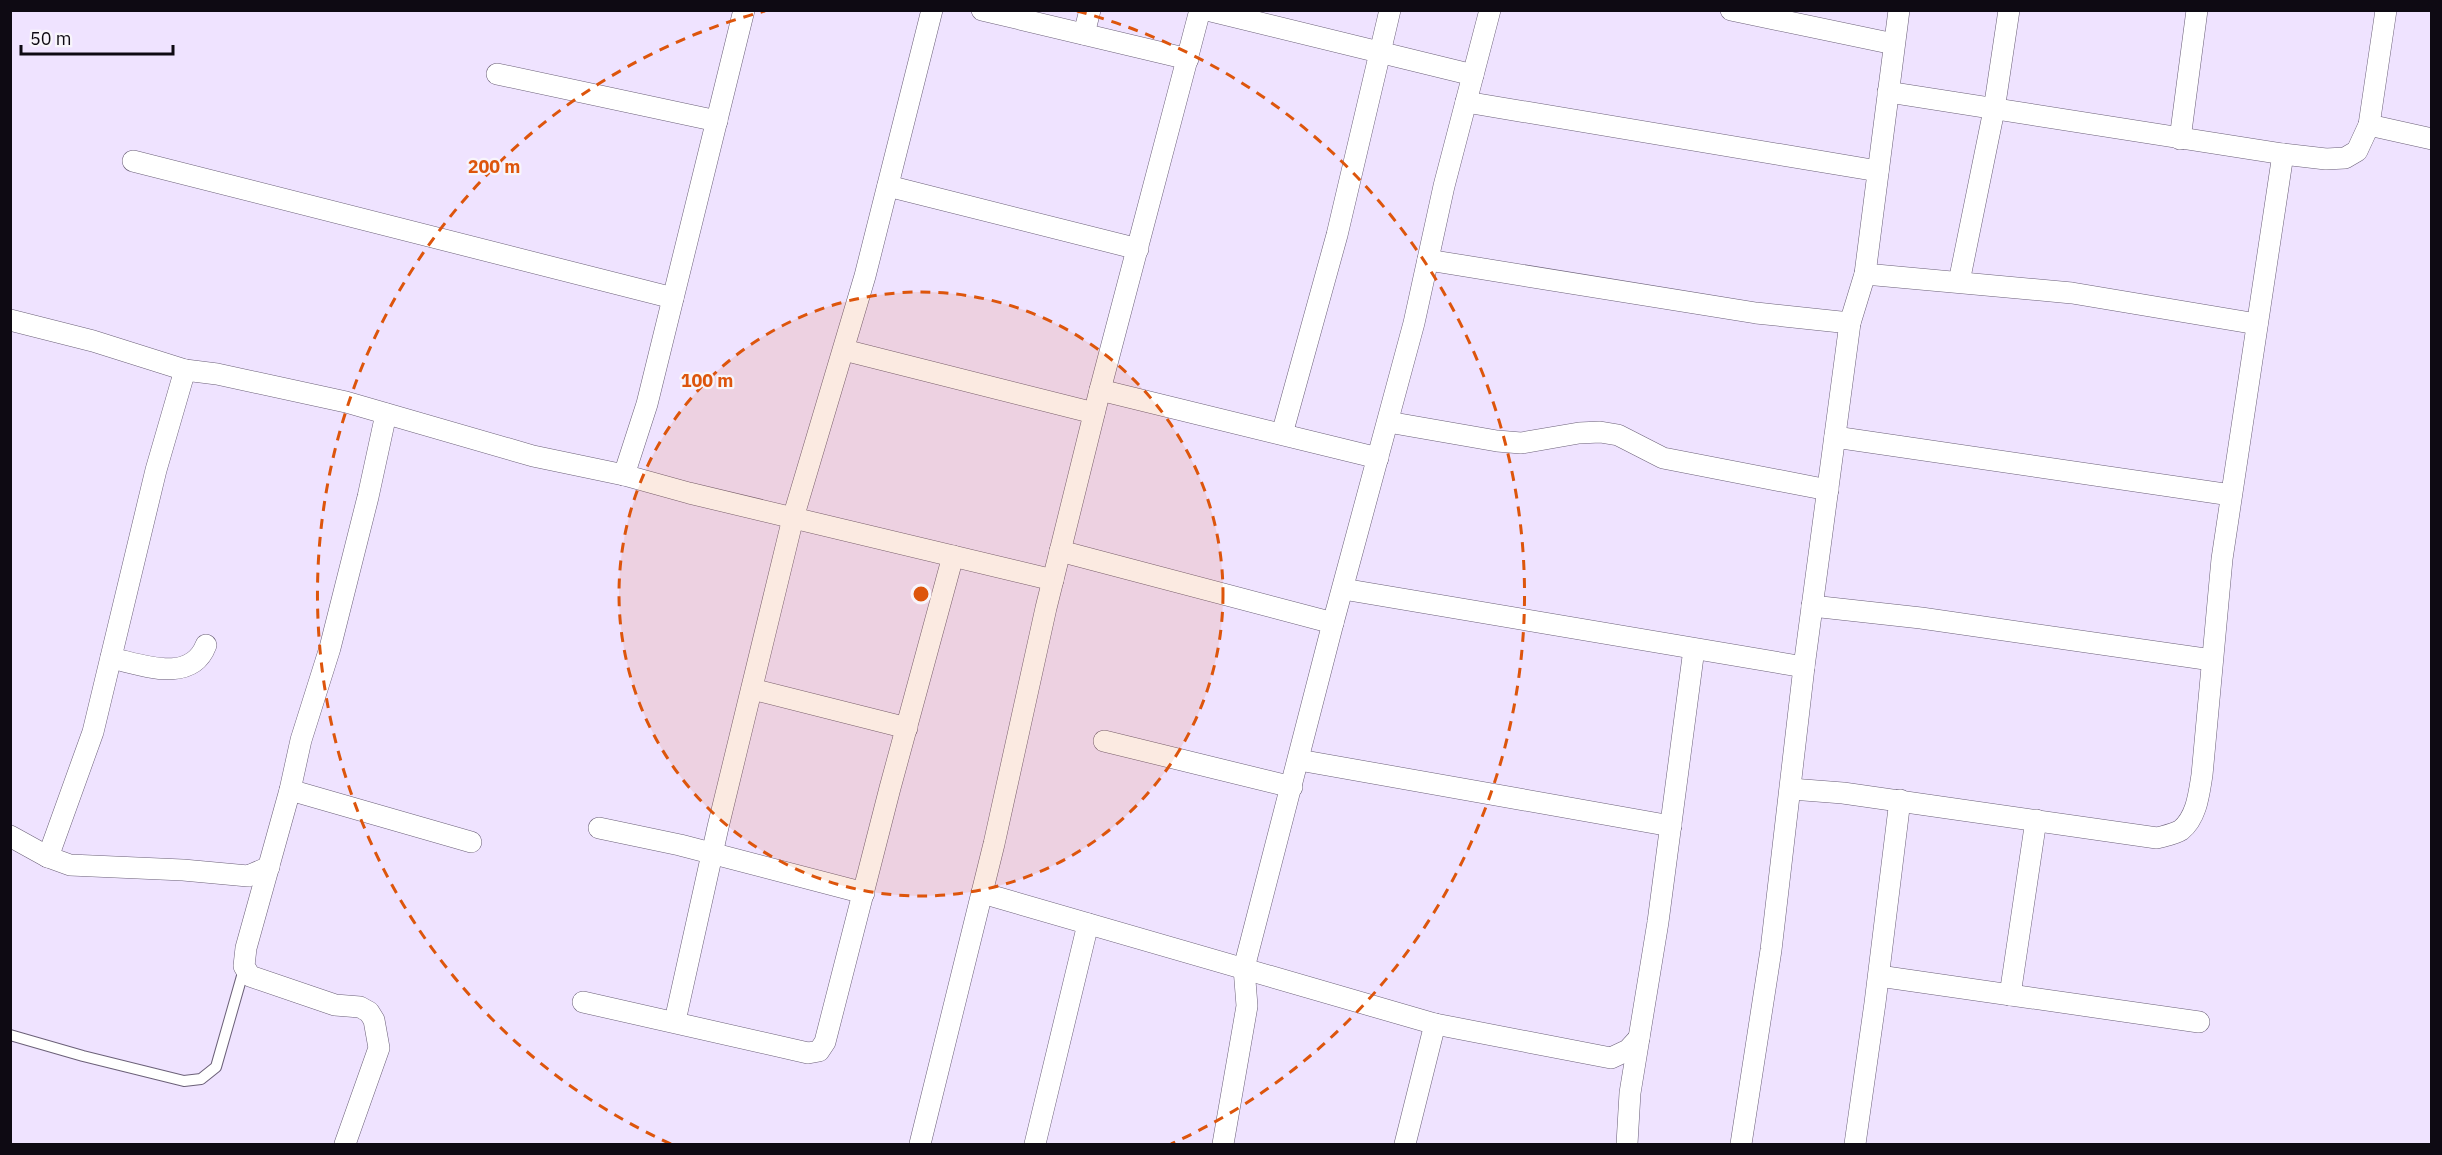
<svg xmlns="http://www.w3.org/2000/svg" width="2442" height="1155" font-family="'IBM Plex Sans',sans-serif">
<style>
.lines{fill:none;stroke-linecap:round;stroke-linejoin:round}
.lane-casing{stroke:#6b6078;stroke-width:12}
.street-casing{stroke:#6b6078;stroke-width:22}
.lane{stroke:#fff;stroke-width:10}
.street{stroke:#fff;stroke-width:21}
.ring{fill:none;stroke:#dd550c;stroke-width:3;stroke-dasharray:10 8}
.centre{fill:#dd550c;stroke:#f8f5fb;stroke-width:3}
.ring-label{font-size:18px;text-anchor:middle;font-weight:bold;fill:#dd550c;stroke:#f8f5fb;stroke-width:4.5;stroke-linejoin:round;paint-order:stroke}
</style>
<rect width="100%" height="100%" fill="#efe3ff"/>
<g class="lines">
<g class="lane-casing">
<polyline id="lane" points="10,1035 83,1056 184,1081 201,1079 216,1067 244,969"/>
</g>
<g class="street-casing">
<g id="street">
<polyline points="982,10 1188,59"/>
<polyline points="1207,10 1473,75"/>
<polyline points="1731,10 1894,44"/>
<polyline points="1084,34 1090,10"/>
<polyline points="497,74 717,121"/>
<polyline points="1888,92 2283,154"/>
<polyline points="1466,102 1878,171"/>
<polyline points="2369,125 2432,139"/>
<polyline points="2180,139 2197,10"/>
<polyline points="133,161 673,298"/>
<polyline points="888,186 1138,249"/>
<polyline points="1428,260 1756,313 1850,323"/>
<polyline points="1865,274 2072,293 2257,324"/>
<polyline points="1959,282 1994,110 2009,10"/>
<polyline points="10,320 93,341 185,370"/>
<polyline points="844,350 1094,413"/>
<polyline points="1100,390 1378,458"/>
<polyline points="1388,422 1497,441 1521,443 1579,433 1600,432 1618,435 1663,458 1828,490"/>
<polyline points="1282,434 1337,235 1390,10"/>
<polyline points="1835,437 2231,495"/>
<polyline points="624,475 647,404 744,10"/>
<polyline points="1060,551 1333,623"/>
<polyline points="1343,589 1804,667"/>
<polyline points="1812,606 1921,618 2212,660"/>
<path d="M111 658C140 664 191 685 206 645"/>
<polyline points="752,689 907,728"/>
<polyline points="1104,741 1292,787"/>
<polyline points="1299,760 1671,826"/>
<path d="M1791 789 1843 793 2157 838C2164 836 2175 834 2181 830 2197 817 2199 793 2202 775L2222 559 2283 154 2326 159 2345 158 2357 151 2369 125 2386 10"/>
<polyline points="290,790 471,842"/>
<polyline points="599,828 680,845 864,893"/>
<polyline points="10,836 48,857 70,865 183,870 248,876 269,867"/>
<polyline points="48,857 93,732 156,470 185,370 217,374 346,402 533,456 624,475 689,493 1053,580"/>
<polyline points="982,893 1435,1024 1611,1058 1628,1050 1639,1038"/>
<polyline points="1879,976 2199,1022"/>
<polyline points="2010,995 2036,820"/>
<polyline points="583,1002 808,1053 819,1051 825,1042 890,788 953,556"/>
<polyline points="675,1021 718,827 793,518 865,276 932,10"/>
<polyline points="345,1144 379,1048 374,1020 369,1012 360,1007 335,1005 250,976 244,966 246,948 290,790 301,740 330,648 368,497 386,414"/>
<polyline points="920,1144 994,844 1046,608 1100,390 1200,10"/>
<polyline points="1035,1144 1088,924"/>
<polyline points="1223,1144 1247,1006 1244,968 1333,623 1414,323 1444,186 1490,10"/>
<polyline points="1405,1144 1435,1024"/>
<polyline points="1627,1144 1630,1093 1658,922 1694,649"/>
<polyline points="1741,1144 1771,950 1804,667 1850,323 1865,274 1899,10"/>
<polyline points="1855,1144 1875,1003 1900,800"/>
</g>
</g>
<use href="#lane" class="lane"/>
<use href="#street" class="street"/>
</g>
<circle cx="921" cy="594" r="302" fill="#dd550c" fill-opacity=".12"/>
<g class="ring">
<circle cx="921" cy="594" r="302"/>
<path d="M671 1144A604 604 0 0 1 765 11M1077 11A604 604 0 0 1 1171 1144"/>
</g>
<circle cx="921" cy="594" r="9" class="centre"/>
<g class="ring-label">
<text x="494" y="173">200 m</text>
<text x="707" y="387">100 m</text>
</g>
<rect width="2442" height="1155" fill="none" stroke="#0e0a13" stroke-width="24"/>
<path d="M21 45v9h152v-9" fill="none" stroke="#0e0a13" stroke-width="3"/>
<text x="30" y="45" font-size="18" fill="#0e0a13" stroke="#f8f5fb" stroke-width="4.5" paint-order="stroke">50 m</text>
</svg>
